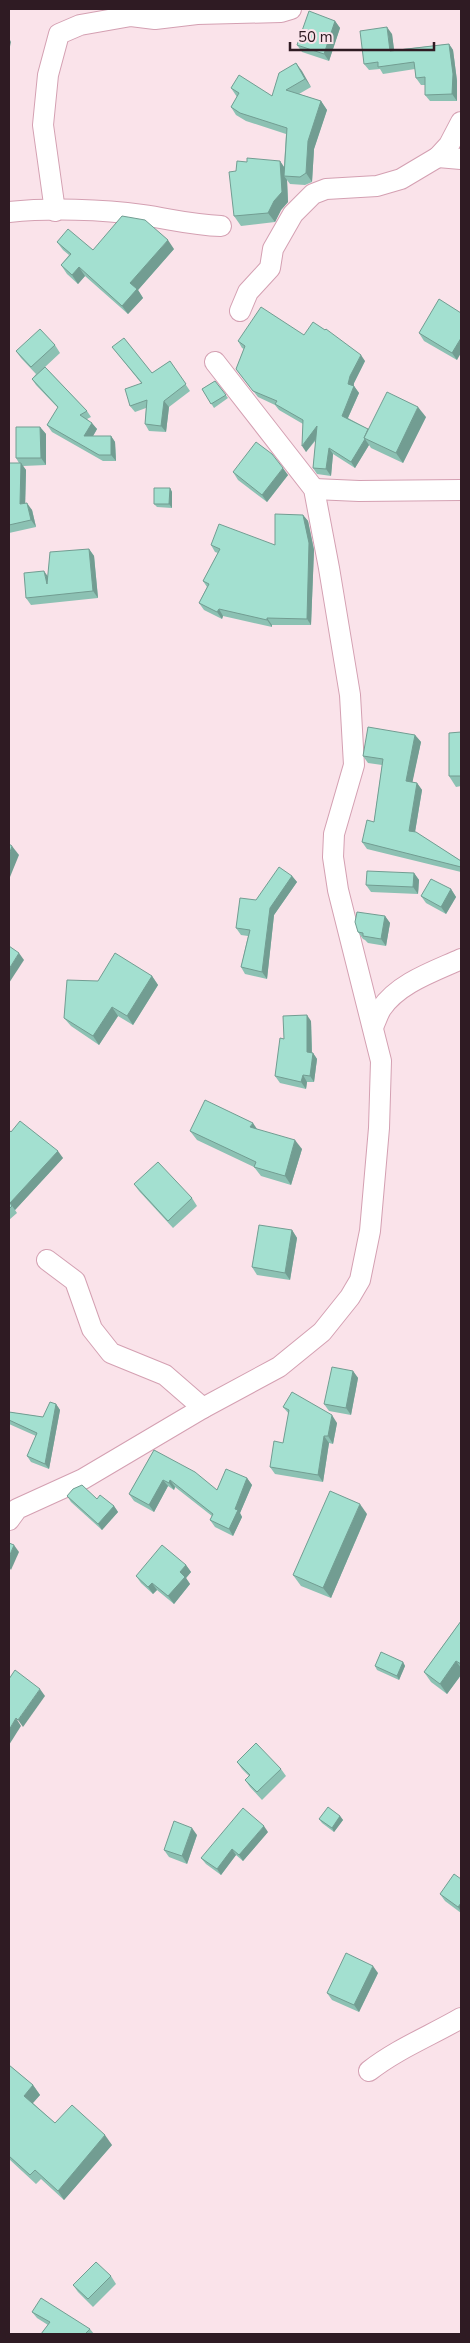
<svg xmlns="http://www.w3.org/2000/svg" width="470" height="2343" font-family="'Nunito Sans',sans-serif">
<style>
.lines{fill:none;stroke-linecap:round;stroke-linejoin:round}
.street-casing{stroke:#d4a0b2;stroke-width:22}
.street{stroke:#fff;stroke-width:20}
.wall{fill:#8cc1b3}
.shaded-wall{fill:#729d92}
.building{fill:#a3e0d0;stroke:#729d92}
</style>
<rect width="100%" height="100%" fill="#fae3ea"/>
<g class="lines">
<g class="street-casing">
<g id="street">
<polyline points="438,157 461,159"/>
<polyline points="55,211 43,125 48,75 59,34 80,25 131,16 155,19 197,14 281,12 291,9"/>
<path d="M9 212C49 208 102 209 142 215 171 219 191 225 221 226"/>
<polyline points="240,311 248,292 270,268 273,249 293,214 313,194 326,189 377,186 401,179 438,157 449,145 461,122"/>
<polyline points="314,489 359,491 461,490"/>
<path d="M373 1027C376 1021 378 1014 381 1009 398 983 435 971 461 959"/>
<polyline points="47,1260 75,1281 92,1329 111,1353 165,1375 203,1408"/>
<polyline points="9,1520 17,1509 83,1479 203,1408 279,1367 322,1332 350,1297 360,1280 370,1231 379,1128 381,1061 338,890 333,857 334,834 354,765 350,695 329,568 314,489 215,362"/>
<path d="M369 2071C397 2049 430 2036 461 2018"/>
</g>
</g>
<use href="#street" class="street"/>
</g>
<g class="wall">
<polygon points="335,21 340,28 329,61 302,52 297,45"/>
<polygon points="392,34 394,50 449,44 453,50 457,81 457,101 430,101 425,95 425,85 421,85 416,78 415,69 383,74 380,69 369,70 364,64"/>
<polygon points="296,63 311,87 299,94 321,101 327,110 314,149 312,182 305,185 290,184 287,180 288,202 281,210 275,222 241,226 234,216 236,171 247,162 280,161 284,167 286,134 246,121 236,115 231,107 237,97 231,88 272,96"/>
<polygon points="57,242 93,250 174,249 138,290 143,298 128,314 85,276 78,284 67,274 61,265 69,255 63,250"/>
<polygon points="461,313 457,360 424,341 419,333"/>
<polygon points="304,335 365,361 354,383 354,386 359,393 348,418 368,429 426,417 403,463 371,448 369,445 355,468 333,454 331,476 317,474 313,468 316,440 306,452 303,424 279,410 275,405 258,397 236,369 244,349 242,348 238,341"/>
<polygon points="55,345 60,353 45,367 87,411 91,417 87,419 97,429 93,436 111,436 115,442 116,461 103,461 52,432 47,425 58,408 36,385 32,379 36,374 21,358 16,351"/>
<polygon points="112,347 152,373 170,361 190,391 169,407 166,432 149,431 145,424 146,408 135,412 130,406 141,383"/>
<polygon points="215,381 228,398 214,408 202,389"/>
<polygon points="40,427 46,434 46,465 23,466 26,470 25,504 32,510 36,527 9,533 9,463 19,463 16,458"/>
<polygon points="233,472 288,475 267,502 238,480"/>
<polygon points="170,488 172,492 172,508 157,507 154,504"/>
<polygon points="303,515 308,521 314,550 311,625 272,625 272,627 223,616 222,619 204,610 199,603 207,587 203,581 218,553 215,552 211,545 275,545"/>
<polygon points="89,549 94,556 98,598 31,605 26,598 48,576"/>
<polygon points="461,732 461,786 456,787 449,776"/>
<polygon points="415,735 421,742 412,782 417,783 422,790 415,832 461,861 461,872 367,849 362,842 374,822 382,765 368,763 363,756"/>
<polygon points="414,873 419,880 418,894 371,892 366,885"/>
<polygon points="292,876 297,882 274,915 267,979 245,974 241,967 248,936 241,935 236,928 256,900"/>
<polygon points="451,889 456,897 446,914 426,903 421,896"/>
<polygon points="385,916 390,923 386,946 368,943 365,940 363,939 358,932"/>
<polygon points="152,976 158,985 133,1025 118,1016 99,1045 71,1026 64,1018 98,981"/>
<polygon points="311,1021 312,1053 313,1053 317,1059 314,1082 307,1082 306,1089 280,1083 275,1076 284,1039"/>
<polygon points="257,1129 302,1149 291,1185 261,1176 254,1167 197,1140 190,1131"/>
<polygon points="9,1130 63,1158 15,1210 17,1213 9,1220"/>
<polygon points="134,1184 192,1198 197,1206 173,1228 139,1191"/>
<polygon points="292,1230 297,1238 290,1280 257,1275 252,1267"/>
<polygon points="353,1371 358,1378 351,1415 329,1411 324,1404"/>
<polygon points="56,1404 60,1410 49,1469 31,1462 27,1456 36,1436 9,1424 9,1412 43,1417"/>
<polygon points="283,1407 337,1423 333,1444 329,1443 323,1482 275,1474 270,1467 283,1443 289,1414"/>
<polygon points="154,1450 217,1490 247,1478 252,1485 240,1513 242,1517 233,1536 215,1527 210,1520 212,1516 175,1487 174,1490 168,1486 154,1512 134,1501 129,1494"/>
<polygon points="67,1496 97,1499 114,1506 118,1512 102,1530 71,1502"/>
<polygon points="367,1514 331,1598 301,1586 293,1575"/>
<polygon points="186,1565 191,1572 186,1578 190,1584 174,1604 157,1590 153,1594 141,1583 136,1576"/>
<polygon points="461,1621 461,1675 447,1694 431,1682 424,1672"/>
<polygon points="403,1662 405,1666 399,1680 377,1670 375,1666"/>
<polygon points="237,1762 281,1769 286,1776 262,1800 250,1787 245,1780 249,1776 242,1769"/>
<polygon points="340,1816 343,1820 334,1832 322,1823 319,1819"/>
<polygon points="268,1832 243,1861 236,1855 221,1875 206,1864 201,1858"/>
<polygon points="197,1835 187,1864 169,1857 164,1850"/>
<polygon points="461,1879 461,1913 445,1901 440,1894"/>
<polygon points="378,1973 359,2012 332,2000 327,1993"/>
<polygon points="9,2065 33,2085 40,2095 33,2103 55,2123 112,2145 64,2200 41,2179 36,2184 9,2159"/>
<polygon points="111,2276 116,2284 93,2307 78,2292 73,2285"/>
<polygon points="32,2312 90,2329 94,2334 41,2334 48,2325 37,2318"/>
</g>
<g class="shaded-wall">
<polygon points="335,21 340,28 329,61 324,54"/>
<polygon points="387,27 392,34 395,57 390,51"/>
<polygon points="9,38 11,42 9,51"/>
<polygon points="449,44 453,50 457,81 457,101 452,94"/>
<polygon points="296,63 302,71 311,87 305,79"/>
<polygon points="321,101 327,110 314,149 312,182 306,173 308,141"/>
<polygon points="280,161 286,170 284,176 287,180 288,202 281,210 275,222 268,213"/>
<polygon points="168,240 174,249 138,290 143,298 128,314 122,306 130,283"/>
<polygon points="79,267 85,276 78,284 72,275"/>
<polygon points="461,338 461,353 457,360 452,353"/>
<polygon points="361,355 365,361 354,383 353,390 348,384 350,376"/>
<polygon points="354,386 359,393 346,422 342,416"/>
<polygon points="164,401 169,407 166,432 161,426"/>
<polygon points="418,407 426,417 403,463 396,453"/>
<polygon points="92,423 97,429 89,443 84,436"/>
<polygon points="317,426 321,432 306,452 302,446"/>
<polygon points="40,427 46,434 46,465 41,458"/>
<polygon points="111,436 115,442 116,461 111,455"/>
<polygon points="365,439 369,445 355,468 351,462"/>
<polygon points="329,448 333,454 331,476 326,469"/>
<polygon points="21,463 26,470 25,511 20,504"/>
<polygon points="283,468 288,475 267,502 262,495"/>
<polygon points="170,488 172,492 172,508 169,504"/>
<polygon points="27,503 32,510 36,527 31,520"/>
<polygon points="303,515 308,521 314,550 311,625 307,619"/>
<polygon points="89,549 94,556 98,598 93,591"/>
<polygon points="44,571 49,578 47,584"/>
<polygon points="219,609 223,616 222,619 217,612"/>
<polygon points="267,618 272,625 272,627 267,620"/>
<polygon points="415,735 421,742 411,789 406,781"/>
<polygon points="417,783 422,790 414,838 409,831"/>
<polygon points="12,846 19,855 10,877 9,875 9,855"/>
<polygon points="414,873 419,880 418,894 413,887"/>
<polygon points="292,876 297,882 274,915 267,979 262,972 270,908"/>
<polygon points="451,889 456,897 446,914 441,907"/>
<polygon points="385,916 390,923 386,946 381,939"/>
<polygon points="19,953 24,960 9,983 9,969"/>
<polygon points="152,976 158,985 133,1025 127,1016"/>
<polygon points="112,1007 118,1016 99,1045 93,1036"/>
<polygon points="307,1015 311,1021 312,1059 307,1052"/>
<polygon points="313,1053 317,1059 314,1082 310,1076"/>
<polygon points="303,1075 307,1082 306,1089 301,1082"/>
<polygon points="253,1123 259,1132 250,1127"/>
<polygon points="295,1140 302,1149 291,1185 285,1176"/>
<polygon points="58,1151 63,1158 15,1210 10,1203"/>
<polygon points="292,1230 297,1238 290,1280 285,1273"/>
<polygon points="353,1371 358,1378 351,1415 346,1408"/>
<polygon points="56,1404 60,1410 49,1469 45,1464"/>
<polygon points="332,1415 337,1423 333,1444 328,1436"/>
<polygon points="324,1436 329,1443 323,1482 318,1475"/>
<polygon points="247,1478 252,1485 240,1513 242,1517 233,1536 229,1529 235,1509"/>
<polygon points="163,1480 168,1486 154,1512 149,1505"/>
<polygon points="170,1480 175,1487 174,1490 169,1483"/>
<polygon points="360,1504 367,1514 331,1598 323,1588"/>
<polygon points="114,1506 118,1512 102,1530 98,1524"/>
<polygon points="14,1545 19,1552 11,1570 9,1567 9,1557"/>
<polygon points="186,1565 191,1572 186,1578 190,1584 174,1604 168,1596 180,1572"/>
<polygon points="152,1583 157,1590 153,1594 148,1587"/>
<polygon points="456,1661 461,1668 461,1675 447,1694 440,1684"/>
<polygon points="403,1662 405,1666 399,1680 397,1676"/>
<polygon points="40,1689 45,1696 23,1727 18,1720"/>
<polygon points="16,1718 21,1726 9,1745 9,1730"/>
<polygon points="340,1816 343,1820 334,1832 332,1828"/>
<polygon points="264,1826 268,1832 243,1861 239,1855"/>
<polygon points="192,1828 197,1835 187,1864 182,1856"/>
<polygon points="232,1849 236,1855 221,1875 217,1869"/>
<polygon points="461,1903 461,1912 458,1907"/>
<polygon points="373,1966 378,1973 359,2012 354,2005"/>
<polygon points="33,2085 40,2095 31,2105 24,2096"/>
<polygon points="105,2135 112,2145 64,2200 58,2191"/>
</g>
<g class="building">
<polygon points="309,11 335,21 324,54 297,45"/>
<polygon points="387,27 390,51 449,44 453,74 452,94 425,95 425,77 416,78 414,62 378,67 378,62 364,64 360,31"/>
<polygon points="296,63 305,79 286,90 321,101 308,141 306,173 300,177 284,176 287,128 240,113 231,107 239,93 231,88 239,75 272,96 279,73"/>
<polygon points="247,158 280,161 282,192 274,201 268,213 234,216 229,172 236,171 237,161 247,162"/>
<polygon points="122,216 145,220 168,240 130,283 137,289 122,306 79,267 72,275 61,265 71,254 57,242 68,229 93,250"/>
<polygon points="439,299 461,313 461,338 452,353 419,333"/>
<polygon points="261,307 304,335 313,322 325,330 326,329 361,355 350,376 348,384 354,386 342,416 368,429 364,438 365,439 351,462 329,448 326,469 313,468 317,426 302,446 303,420 275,404 277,401 253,391 236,369 245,346 238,341"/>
<polygon points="40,329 55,345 31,367 16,351"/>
<polygon points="124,338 152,373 170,361 186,384 164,401 161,426 145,424 147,400 130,406 125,389 142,383 112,347"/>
<polygon points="45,367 87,411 80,415 92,423 84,436 111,436 111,455 99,455 47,425 58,407 32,379"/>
<polygon points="215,381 226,395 211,404 202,389"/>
<polygon points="387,392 418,407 396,453 364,438"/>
<polygon points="16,427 40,427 41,458 16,458"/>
<polygon points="256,442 272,454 283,468 262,495 233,472"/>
<polygon points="9,463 21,463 20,504 27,503 31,520 9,525"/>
<polygon points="154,488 170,488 169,504 154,504"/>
<polygon points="275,514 303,515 309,543 307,619 267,618 267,620 219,609 217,612 199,603 209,584 203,581 220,549 211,545 219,524 275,545"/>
<polygon points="89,549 93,591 26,598 24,573 44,571 47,584 50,552"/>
<polygon points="368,727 415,735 406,781 417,783 409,831 416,832 461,861 461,867 362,842 367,820 374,822 383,759 363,756"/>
<polygon points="461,732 461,776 449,776 449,733"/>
<polygon points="9,844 12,846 9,855"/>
<polygon points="279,867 292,876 270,908 262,972 241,967 250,930 236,928 240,898 256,900"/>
<polygon points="367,871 414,873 413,887 366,885"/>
<polygon points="431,879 451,889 441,907 421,896"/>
<polygon points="357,912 385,916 381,939 363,936 363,933 358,932 355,922"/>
<polygon points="9,946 19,953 9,969"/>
<polygon points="115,953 152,976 127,1016 112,1007 93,1036 64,1018 67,980 98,981"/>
<polygon points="307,1015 307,1052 313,1053 310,1076 303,1075 301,1082 275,1076 280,1038 284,1039 283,1016"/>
<polygon points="205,1100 253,1123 250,1127 295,1140 285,1176 254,1167 256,1162 190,1131"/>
<polygon points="20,1121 58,1151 10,1203 12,1206 9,1209 9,1130 11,1132"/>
<polygon points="158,1162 192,1198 168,1221 134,1184"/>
<polygon points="259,1225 292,1230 285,1273 252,1267"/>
<polygon points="332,1367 353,1371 346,1408 324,1404"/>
<polygon points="292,1392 332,1415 328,1436 324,1436 318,1475 270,1467 274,1441 283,1443 289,1410 283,1407"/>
<polygon points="50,1402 56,1404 45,1464 27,1456 37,1433 9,1420 9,1412 43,1417"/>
<polygon points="154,1450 195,1472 217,1490 226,1469 247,1478 235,1509 238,1510 229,1529 210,1520 213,1514 170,1480 169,1483 163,1480 149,1505 129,1494"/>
<polygon points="82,1485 97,1499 100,1495 114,1506 98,1524 67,1496 73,1489"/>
<polygon points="330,1491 360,1504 323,1588 293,1575"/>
<polygon points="9,1543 14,1545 9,1557"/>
<polygon points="162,1545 186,1565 180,1572 185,1577 168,1596 152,1583 148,1587 136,1576"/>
<polygon points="461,1621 461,1664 456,1661 440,1684 424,1672"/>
<polygon points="381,1652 403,1662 397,1676 375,1666"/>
<polygon points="15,1670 40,1689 18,1720 16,1718 9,1730 9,1679"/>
<polygon points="256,1743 281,1769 257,1792 245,1780 250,1775 237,1762"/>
<polygon points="328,1807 340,1816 332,1828 319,1819"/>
<polygon points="243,1808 264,1826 239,1855 232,1849 217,1869 201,1858"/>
<polygon points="174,1821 192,1828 182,1856 164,1850"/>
<polygon points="454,1874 461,1879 461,1903 458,1907 440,1894"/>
<polygon points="346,1953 373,1966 354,2005 327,1993"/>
<polygon points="9,2065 33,2085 24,2096 55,2123 72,2105 105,2135 58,2191 35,2170 30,2175 9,2156"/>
<polygon points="96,2262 111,2276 88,2299 73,2285"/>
<polygon points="41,2298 90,2329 85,2334 41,2334 50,2322 32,2312"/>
</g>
<rect width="470" height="2343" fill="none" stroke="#2f1b23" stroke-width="20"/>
<path d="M290 42v8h144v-8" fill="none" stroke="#2f1b23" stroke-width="2.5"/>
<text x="298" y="42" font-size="15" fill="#2f1b23" stroke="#fae3ea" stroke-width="4" paint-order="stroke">50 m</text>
</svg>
